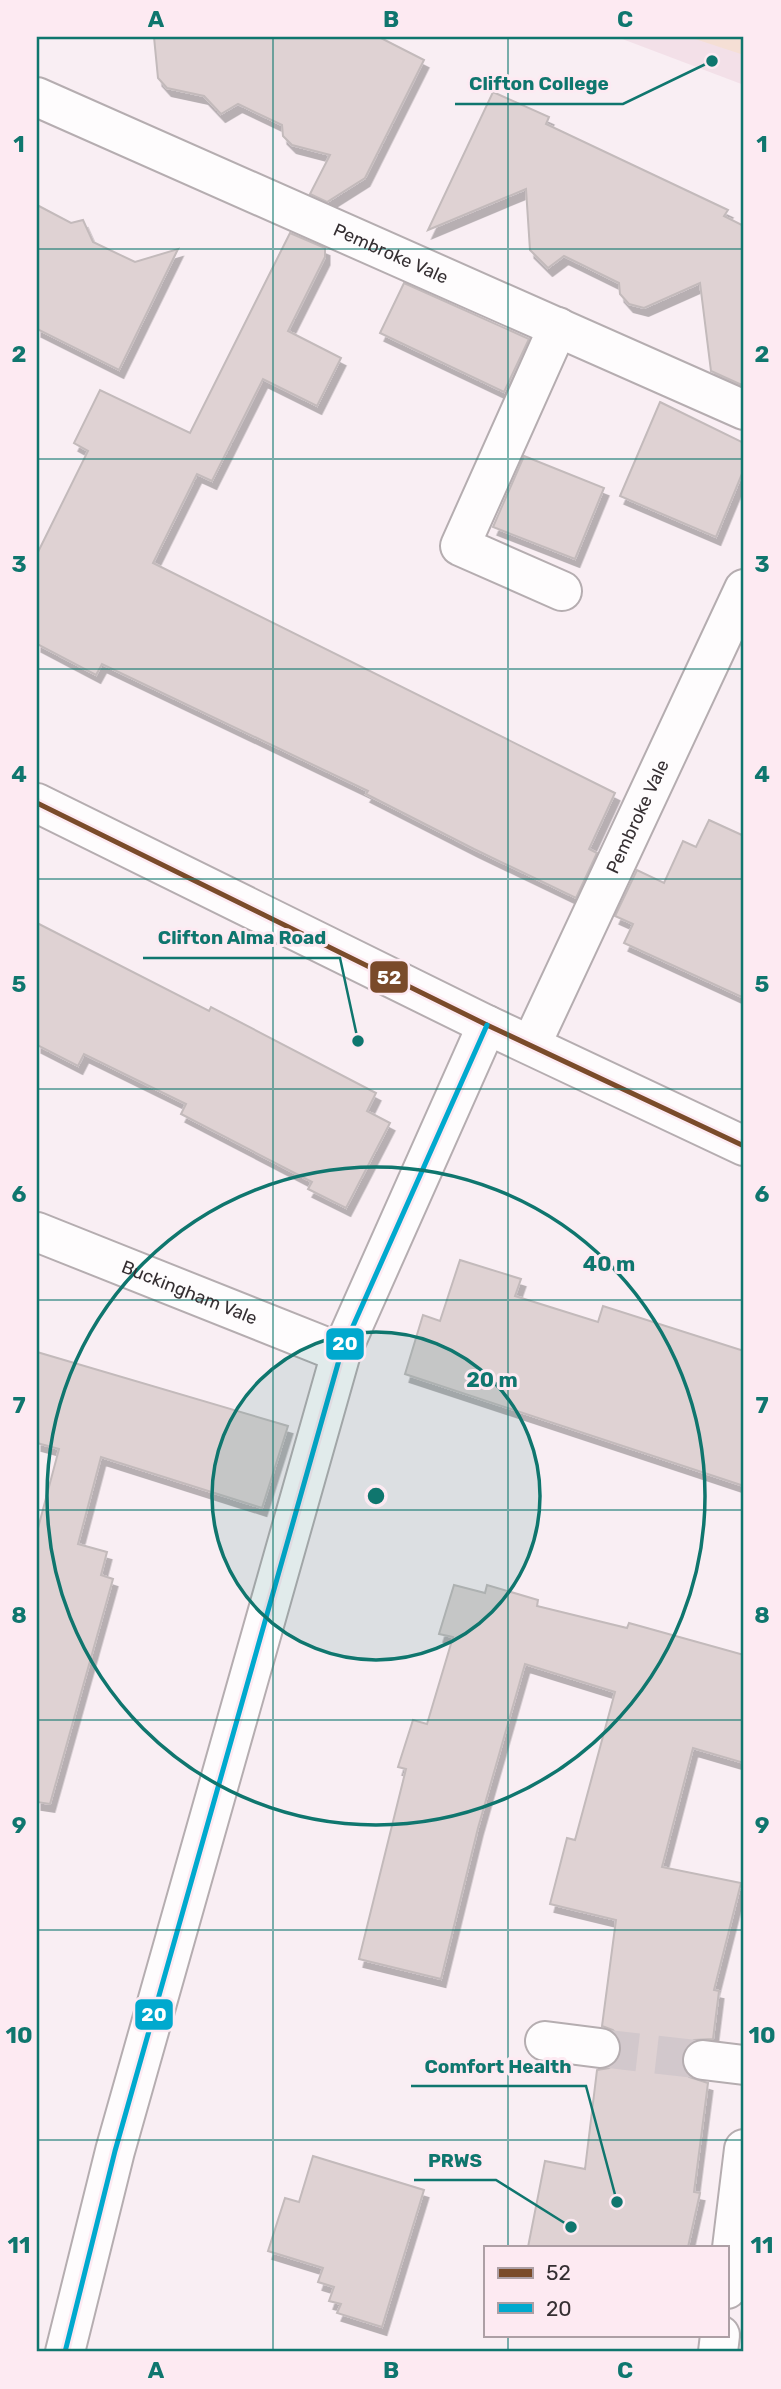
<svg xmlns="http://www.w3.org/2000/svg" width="781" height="2389" font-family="Rubik,sans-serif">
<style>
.built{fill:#f3e0e8}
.green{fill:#f5dfd5}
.building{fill:#dfd2d3;stroke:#c3babb;stroke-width:2;filter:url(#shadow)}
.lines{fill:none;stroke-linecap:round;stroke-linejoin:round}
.minor-tunnel{stroke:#d2c8cc;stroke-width:38;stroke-dasharray:38 19;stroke-linecap:butt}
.minor-casing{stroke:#b5adb0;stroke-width:42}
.major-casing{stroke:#b5adb0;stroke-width:42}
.minor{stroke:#fefcfd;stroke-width:38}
.major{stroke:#fefcfd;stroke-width:38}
.bus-1-casing{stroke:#fdeaf2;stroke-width:10}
.bus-2-casing{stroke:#fdeaf2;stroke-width:10}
.bus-1{stroke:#7a4b2a;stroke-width:5}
.bus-2{stroke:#00a9ce;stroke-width:5}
.grid{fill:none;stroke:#0f766e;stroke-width:2;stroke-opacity:0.55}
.ring{fill:none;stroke:#0f766e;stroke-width:3.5}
.labels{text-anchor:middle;stroke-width:6;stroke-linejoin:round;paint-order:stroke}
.street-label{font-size:18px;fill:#352f32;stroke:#fdeaf2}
.centre{fill:#0f766e;stroke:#fdeaf2;stroke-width:3.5}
.ring-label{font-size:21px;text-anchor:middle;font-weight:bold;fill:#0f766e;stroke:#fdeaf2;stroke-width:6;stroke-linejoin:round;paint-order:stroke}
.leader{fill:none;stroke:#0f766e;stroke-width:2.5}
.callout-dot{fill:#0f766e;stroke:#fdeaf2;stroke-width:2.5}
.callout-label{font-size:19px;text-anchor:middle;font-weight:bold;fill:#0f766e;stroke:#fdeaf2;stroke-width:6;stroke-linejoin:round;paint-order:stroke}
.line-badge{stroke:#fdeaf2;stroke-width:2.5}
.badge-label{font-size:19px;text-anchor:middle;font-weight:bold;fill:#fff}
.neatline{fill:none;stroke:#0f766e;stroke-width:2.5}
.grid-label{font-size:23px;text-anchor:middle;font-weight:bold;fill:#0f766e}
</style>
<defs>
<filter id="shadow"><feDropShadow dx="4.5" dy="8" stdDeviation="0" flood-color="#0004"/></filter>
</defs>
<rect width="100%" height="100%" fill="#f9eef3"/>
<polygon class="built" points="617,37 744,37 744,85"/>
<polygon class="green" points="689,37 744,37 744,55"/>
<g class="building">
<polygon points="154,37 379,37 424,60 365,178 327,202 310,194 330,155 292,145 283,136 282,125 238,104 221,114 204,96 167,88 158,78"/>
<polygon points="493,92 549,117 546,124 728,210 724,216 744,226 744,386 711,371 700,283 644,308 629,304 620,294 619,283 564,256 548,268 530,250 526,189 428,230"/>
<polygon points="37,205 71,223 83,220 93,242 135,262 178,249 119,370 37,329"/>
<polygon points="290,233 325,248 325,257 288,331 341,358 317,406 263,379 212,481 197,474 153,563 615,793 589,849 597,853 576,898 474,849 366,794 368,791 102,664 96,675 37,644 37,554 88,451 74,443 100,390 190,433"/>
<polygon points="404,283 529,339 504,392 380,333"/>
<polygon points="660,402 744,443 744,469 716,537 620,496"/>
<polygon points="524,456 604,488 575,559 493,527"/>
<polygon points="709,820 744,836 744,998 624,943 633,924 615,916 637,870 664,883 683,841 696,847"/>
<polygon points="37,923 209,1011 211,1007 376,1093 367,1111 390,1123 346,1208 308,1189 312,1182 181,1114 186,1104 84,1054 78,1066 37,1045"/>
<polygon points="460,1260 521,1279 515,1296 598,1322 603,1306 744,1351 744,1486 405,1374 423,1315 440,1321"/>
<polygon points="37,1352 288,1426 262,1508 101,1457 78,1544 107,1552 101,1575 113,1579 50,1804 37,1802 37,1532 59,1449 37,1443"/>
<polygon points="454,1585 485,1593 487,1585 538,1600 537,1606 627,1628 629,1623 744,1655 744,1763 693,1748 662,1867 741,1883 714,1990 719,1991 713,2039 694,2040 685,2047 681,2057 683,2068 689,2077 708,2083 694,2192 700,2193 688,2247 528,2247 545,2161 585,2169 597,2070 609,2068 617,2062 622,2051 620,2039 613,2030 602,2026 616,1920 550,1904 567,1838 575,1840 615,1692 525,1664 478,1828 441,1979 359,1959 406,1769 398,1767 413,1720 427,1724 453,1637 439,1634"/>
<polygon points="313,2156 424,2190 382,2327 337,2313 341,2304 329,2301 334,2287 318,2282 323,2268 268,2251 285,2198 299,2202"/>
</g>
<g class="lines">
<polyline class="minor-tunnel" points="600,2048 703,2060"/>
<g class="minor-casing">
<g id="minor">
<path id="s1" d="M37 97 744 410"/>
<polyline points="558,327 460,546 562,591"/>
<path id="s2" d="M531 1045 744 589"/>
<path id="s3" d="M37 1232 341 1353"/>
<polyline points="545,2041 600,2048"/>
<polyline points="703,2060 744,2065"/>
<polyline points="727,2289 744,2149"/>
<polyline points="65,2352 115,2151 341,1353 487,1025"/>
<polyline points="718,2352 720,2335"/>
</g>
</g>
<g class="major-casing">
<polyline id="major" points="37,803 487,1025 744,1146"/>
</g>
<use href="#minor" class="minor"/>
<use href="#major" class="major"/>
<g class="bus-1-casing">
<polyline id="bus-1" points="37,803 487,1025 744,1146"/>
</g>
<g class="bus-2-casing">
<polyline id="bus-2" points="65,2352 115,2151 341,1353 487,1025"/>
</g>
<use href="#bus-1" class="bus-1"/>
<use href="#bus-2" class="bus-2"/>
</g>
<path class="grid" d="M273 37V2352M508 37V2247M37 249H744M37 459H744M37 669H744M37 879H744M37 1089H744M37 1300H744M37 1510H744M37 1720H744M37 1930H744M37 2140H744M508 2335V2352"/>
<circle cx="376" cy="1496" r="164" fill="#0f766e" fill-opacity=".12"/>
<g class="ring">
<circle cx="376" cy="1496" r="164"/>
<circle cx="376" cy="1496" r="329"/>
</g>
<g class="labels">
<g class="street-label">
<text dy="6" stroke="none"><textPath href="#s1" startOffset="387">Pembroke Vale</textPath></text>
<text dy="6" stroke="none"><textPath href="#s2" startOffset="252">Pembroke Vale</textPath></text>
<text dy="6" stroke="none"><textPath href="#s3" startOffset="164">Buckingham Vale</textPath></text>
</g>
</g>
<circle cx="376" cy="1496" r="10" class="centre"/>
<g class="ring-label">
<text x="609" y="1271">40 m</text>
<text x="492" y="1387">20 m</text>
</g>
<path class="leader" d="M712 61L623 104H455M358 1041L340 958H143M617 2202L586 2086H411M571 2227L496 2180H414"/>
<g class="callout-dot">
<circle cx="712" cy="61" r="7"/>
<circle cx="358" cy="1041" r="7"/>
<circle cx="617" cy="2202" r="7"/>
<circle cx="571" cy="2227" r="7"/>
</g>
<g class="callout-label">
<text x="539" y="90">Clifton College</text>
<text x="242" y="944">Clifton Alma Road</text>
<text x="498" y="2073">Comfort Health</text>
<text x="455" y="2167">PRWS</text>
</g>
<g class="line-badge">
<rect x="369" y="960" width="40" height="34" rx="7" fill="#7a4b2a"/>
<rect x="325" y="1327" width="40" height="34" rx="7" fill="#00a9ce"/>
<rect x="134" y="1998" width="40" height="33" rx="7" fill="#00a9ce"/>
</g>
<g class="badge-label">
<text x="389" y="984">52</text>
<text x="345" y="1350">20</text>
<text x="154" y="2021">20</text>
</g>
<rect width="781" height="2389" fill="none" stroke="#fdeaf2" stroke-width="77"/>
<rect x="484" y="2246" width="245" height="91" fill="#fdeaf2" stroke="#ad9fa5" stroke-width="2"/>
<rect x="498" y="2268" width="35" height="10" fill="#7a4b2a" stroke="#ad9fa5" stroke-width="2"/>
<text x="546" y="2280" font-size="21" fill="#352f32">52</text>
<rect x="498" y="2303" width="35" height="10" fill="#00a9ce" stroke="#ad9fa5" stroke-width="2"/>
<text x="546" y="2316" font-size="21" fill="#352f32">20</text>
<rect x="38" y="38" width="704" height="2312" class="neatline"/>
<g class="grid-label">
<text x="156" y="27">A</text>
<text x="391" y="27">B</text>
<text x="625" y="27">C</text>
<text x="19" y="152">1</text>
<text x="762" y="152">1</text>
<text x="19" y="362">2</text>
<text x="762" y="362">2</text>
<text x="19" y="572">3</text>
<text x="762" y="572">3</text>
<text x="19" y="782">4</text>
<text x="762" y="782">4</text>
<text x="19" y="992">5</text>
<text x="762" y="992">5</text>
<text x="19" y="1202">6</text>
<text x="762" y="1202">6</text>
<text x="19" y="1413">7</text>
<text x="762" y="1413">7</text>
<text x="19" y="1623">8</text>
<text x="762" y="1623">8</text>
<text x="19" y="1833">9</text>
<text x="762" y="1833">9</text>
<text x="19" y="2043">10</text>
<text x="762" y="2043">10</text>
<text x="19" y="2253">11</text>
<text x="762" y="2253">11</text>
<text x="156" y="2378">A</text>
<text x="391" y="2378">B</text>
<text x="625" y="2378">C</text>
</g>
</svg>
